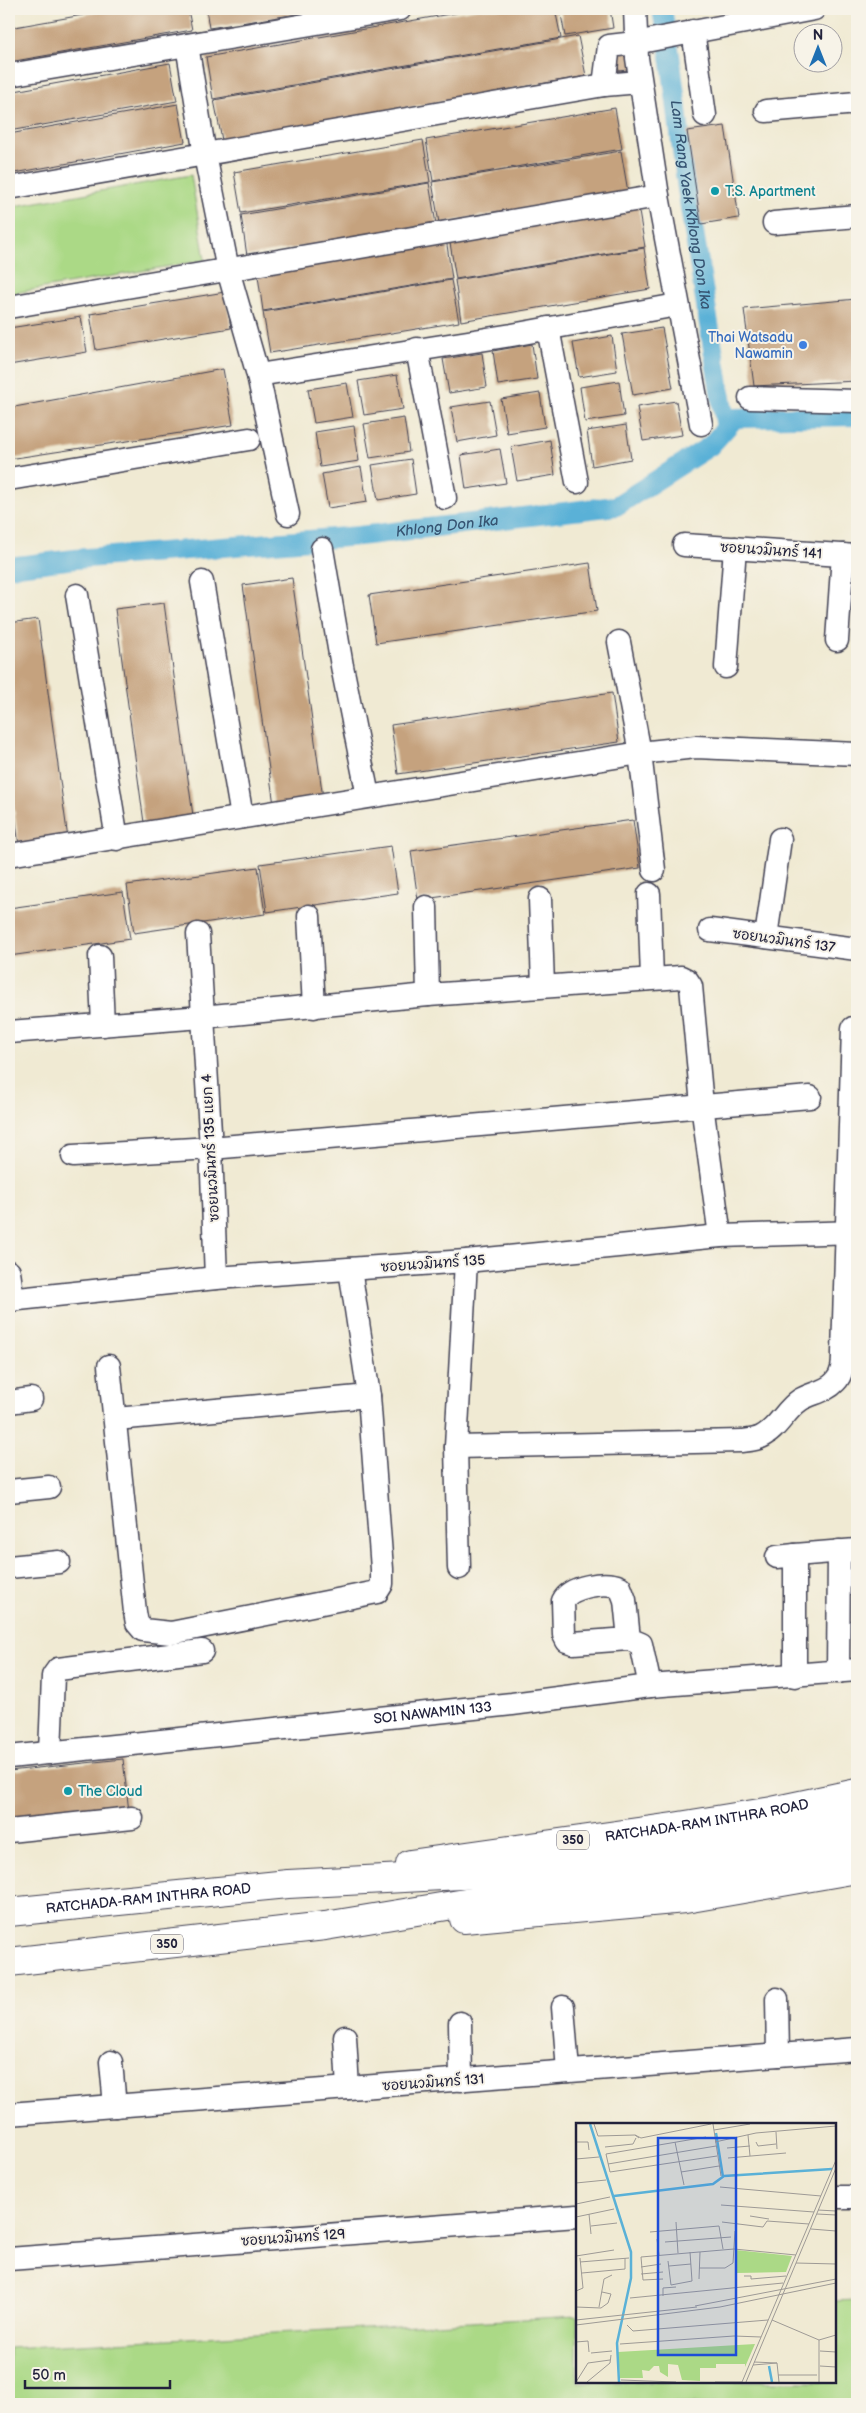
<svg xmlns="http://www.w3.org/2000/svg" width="866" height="2413" font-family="'Balsamiq Sans','Playpen Sans Thai',sans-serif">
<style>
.green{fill:#abd986;stroke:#667e60}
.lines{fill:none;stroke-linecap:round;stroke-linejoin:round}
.canal{stroke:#5ab1d7;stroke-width:20}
.building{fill:#c5a27e}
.minor-casing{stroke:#414052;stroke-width:25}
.major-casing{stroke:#414052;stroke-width:30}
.minor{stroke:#fff;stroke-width:22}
.major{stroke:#fff;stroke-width:28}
.culture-dot{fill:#0f9aa8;stroke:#f7f3e8;stroke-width:2}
.shop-dot{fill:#3f7fe0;stroke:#f7f3e8;stroke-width:2}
.labels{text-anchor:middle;stroke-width:4;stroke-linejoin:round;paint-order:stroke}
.shield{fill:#f7f3e8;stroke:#62616f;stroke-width:1}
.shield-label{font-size:12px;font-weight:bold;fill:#22223b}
.culture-label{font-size:14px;fill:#0d838f;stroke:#f7f3e8;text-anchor:start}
.shop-label{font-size:14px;fill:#366cbe;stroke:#f7f3e8;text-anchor:end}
.street-label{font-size:14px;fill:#22223b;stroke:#f7f3e8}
.water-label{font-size:15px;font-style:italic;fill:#365472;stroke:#f7f3e8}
.inset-river{fill:none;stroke:#5ab1d7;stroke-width:2.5}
.inset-road{fill:none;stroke:#9e9a96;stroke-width:1}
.view{fill:#1d4ed8;fill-opacity:0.15;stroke:#1d4ed8;stroke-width:2.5}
.inset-edge{fill:none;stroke:#22223b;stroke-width:2.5}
</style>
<rect width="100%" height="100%" fill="#f7f3e8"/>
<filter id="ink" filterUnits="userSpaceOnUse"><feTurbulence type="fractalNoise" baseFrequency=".02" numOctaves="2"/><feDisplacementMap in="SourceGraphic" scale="10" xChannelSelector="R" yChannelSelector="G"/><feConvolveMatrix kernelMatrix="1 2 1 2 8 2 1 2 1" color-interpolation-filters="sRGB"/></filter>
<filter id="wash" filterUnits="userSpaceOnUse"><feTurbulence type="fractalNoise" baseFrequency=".0096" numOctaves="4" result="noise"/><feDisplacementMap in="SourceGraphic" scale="20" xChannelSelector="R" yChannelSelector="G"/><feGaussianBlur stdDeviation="1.12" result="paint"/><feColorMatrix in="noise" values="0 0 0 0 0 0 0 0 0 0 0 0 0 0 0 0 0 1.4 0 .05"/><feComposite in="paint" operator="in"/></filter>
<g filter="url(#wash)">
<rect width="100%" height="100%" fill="#f0ead3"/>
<g class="green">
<polygon points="191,175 205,260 9,294 9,207"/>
<polygon points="857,2300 857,2404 9,2404 9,2348 577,2316 577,2382 835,2382 835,2301"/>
</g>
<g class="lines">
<g class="canal">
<path id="s1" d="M662 9 670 55 687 189 726 428"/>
<path id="s2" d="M9 567 75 559 359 536 616 506 710 446 735 418 857 416"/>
</g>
</g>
<g id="blocks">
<g class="building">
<polygon points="117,9 188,9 192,30 9,62 9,28"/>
<polygon points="206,9 323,9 323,10 209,28"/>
<polygon points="478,9 555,9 561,38 213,99 206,57"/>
<polygon points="560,9 610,9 613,28 565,36"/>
<polygon points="578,36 586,76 222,140 214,100"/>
<polygon points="632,51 635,69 619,71 616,53"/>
<polygon points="170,63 177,101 9,131 9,92"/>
<polygon points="178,104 185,142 9,174 9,134"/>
<polygon points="615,108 622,149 433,181 426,140"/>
<polygon points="725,126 739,218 701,224 687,131"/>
<polygon points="423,140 430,182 241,213 234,172"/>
<polygon points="621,151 628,192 439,223 432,182"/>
<polygon points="429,183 436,224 247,256 241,215"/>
<polygon points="638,206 645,247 456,279 449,237"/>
<polygon points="446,238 452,279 263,311 257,269"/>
<polygon points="644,248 650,289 461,321 455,280"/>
<polygon points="451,280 459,322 270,353 263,312"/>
<polygon points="225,292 231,328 96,350 90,314"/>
<polygon points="857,299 857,381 754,386 744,309"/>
<polygon points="81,317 87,352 9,365 9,328"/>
<polygon points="662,328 673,388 633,395 622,334"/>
<polygon points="612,336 617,371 579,377 573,343"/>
<polygon points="532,344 537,379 498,385 493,351"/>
<polygon points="482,353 487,387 449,393 443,359"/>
<polygon points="223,369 233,425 9,459 9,408"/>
<polygon points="397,375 403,409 364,415 358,381"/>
<polygon points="619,381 624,416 585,422 580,387"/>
<polygon points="347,383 353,417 314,423 308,389"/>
<polygon points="540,393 545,427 507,433 501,399"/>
<polygon points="490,401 496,435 457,442 451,407"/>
<polygon points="676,401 682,435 643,441 637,407"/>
<polygon points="404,418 409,452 370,458 364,424"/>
<polygon points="626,425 631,459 592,466 587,431"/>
<polygon points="354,426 359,461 320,467 315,432"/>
<polygon points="550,440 555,475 517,481 511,447"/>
<polygon points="500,449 506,483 466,489 461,455"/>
<polygon points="411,459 416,494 378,500 372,465"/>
<polygon points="361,467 367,502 328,508 322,474"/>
<polygon points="590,563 597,611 376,643 369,595"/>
<polygon points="292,578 323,798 274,805 243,585"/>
<polygon points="164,603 194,823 145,830 115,609"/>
<polygon points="38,619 68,839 19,846 9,769 9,623"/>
<polygon points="612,693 619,742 398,774 391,725"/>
<polygon points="633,820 640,868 418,900 411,851"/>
<polygon points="391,846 398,893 267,912 260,864"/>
<polygon points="258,867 265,914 134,933 127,885"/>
<polygon points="123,892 130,939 9,956 9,908"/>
<polygon points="123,1759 129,1812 9,1824 9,1771"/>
</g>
</g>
</g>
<g filter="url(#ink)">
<use href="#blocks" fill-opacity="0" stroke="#414052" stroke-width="1"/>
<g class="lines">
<g class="minor-casing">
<g id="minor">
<polyline points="635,9 637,58 658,196 701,424"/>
<polyline points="693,31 705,115"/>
<polyline points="187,45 205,155 228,270 258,375 288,514"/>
<polyline points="9,75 400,9"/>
<polyline points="604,85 609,46 635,43 814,9"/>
<polyline points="766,111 857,103"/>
<polyline points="9,188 604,85 640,82"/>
<polyline points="774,223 857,216"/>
<polyline points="9,307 658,196"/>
<polyline points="548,328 577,482"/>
<polyline points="417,349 445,498"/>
<polyline points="258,375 512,335 677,305"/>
<polyline points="750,398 857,401"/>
<polyline points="9,479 249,439"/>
<polyline points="684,545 857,556"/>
<polyline points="322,549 342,666 368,796"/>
<polyline points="202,582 242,817"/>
<polyline points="77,595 117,839"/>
<polyline points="837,640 843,555"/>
<polyline points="619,642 640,753 654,870"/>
<polyline points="726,667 735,548"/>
<polyline points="9,855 640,753 696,747 857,754"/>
<polyline points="649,894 652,978"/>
<polyline points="540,899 543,986"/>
<polyline points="426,907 428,995"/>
<polyline points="309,916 314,1007"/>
<polyline points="710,930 857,949"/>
<polyline points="198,934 211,1148 216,1278"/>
<polyline points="766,937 780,839"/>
<polyline points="100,956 103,1025"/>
<polyline points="9,1032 202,1017 428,995 681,977 687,980 691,986 702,1105 720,1236"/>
<polyline points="73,1156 211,1148 810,1097"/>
<polyline points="9,1272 13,1300"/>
<polyline points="9,1300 216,1278 466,1261 720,1236 857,1232"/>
<polyline points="109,1366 135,1612 137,1623 143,1630 171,1633 377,1592 382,1584 382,1569 369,1396 350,1269"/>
<polyline points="9,1402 31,1399"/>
<polyline points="116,1419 369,1396"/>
<path d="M456 1447 742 1441C748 1440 755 1440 761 1437 777 1430 785 1410 800 1400 811 1393 826 1392 835 1382 843 1374 843 1363 843 1353L853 1028"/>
<polyline points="9,1491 49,1487"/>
<polyline points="795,1555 856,1550"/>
<polyline points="777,1557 795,1555 795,1676"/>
<polyline points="9,1567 59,1562"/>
<polyline points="459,1568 456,1447 466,1261"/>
<path d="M629 1639 625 1600 620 1587C605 1581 570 1586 563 1601L564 1635 567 1641 573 1643 629 1639 641 1644 650 1686"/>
<polyline points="838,1672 839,1551"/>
<polyline points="50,1753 53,1676 58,1669 202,1651"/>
<path id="s3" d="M9 1757 512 1704 650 1686 857 1670"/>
<polyline points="9,1831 132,1818"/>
<polyline points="777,1999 778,2055"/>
<polyline points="563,2007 568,2071"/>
<polyline points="460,2023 461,2080"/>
<polyline points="345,2037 348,2088"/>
<polyline points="111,2062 115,2106"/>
<polyline points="9,2114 857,2049"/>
<polyline points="835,2197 857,2197"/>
<polyline points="9,2259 577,2216"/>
</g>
</g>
<g class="major-casing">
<g id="major">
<path id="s4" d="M410 1864 673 1827 772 1811 857 1793"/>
<path id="s5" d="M9 1912 288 1884 481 1874 693 1848 857 1819"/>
<polyline points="464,1919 685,1899 857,1869"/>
<polyline points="9,1962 325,1926 502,1897 691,1872 857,1844"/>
</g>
</g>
<use href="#minor" class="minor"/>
<use href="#major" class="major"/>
</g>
</g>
<g class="culture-dot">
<circle cx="715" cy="191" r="5"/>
<circle cx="68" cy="1791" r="5"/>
</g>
<circle class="shop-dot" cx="803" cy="345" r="5"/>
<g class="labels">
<g class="shield">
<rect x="557" y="1830.5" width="32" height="19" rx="4"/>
<rect x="151" y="1934.5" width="32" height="19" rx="4"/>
</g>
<g class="shield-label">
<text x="573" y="1844">350</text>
<text x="167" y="1948">350</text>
</g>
<g class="culture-label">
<text x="725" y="196">T.S. Apartment</text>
<text x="78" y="1796">The Cloud</text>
</g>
<g class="shop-label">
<text x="793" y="342">Thai Watsadu<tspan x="793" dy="16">Nawamin</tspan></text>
</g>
<g class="street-label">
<text transform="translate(771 550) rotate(4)" y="5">ซอยนวมินทร์ 141</text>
<text transform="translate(784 940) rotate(8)" y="5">ซอยนวมินทร์ 137</text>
<text transform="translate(210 1148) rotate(-93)" y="5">ซอยนวมินทร์ 135 แยก 4</text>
<text transform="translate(433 1263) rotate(-4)" y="5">ซอยนวมินทร์ 135</text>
<text dy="5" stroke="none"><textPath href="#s3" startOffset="426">SOI NAWAMIN 133</textPath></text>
<text dy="5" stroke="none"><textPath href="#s4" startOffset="300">RATCHADA-RAM INTHRA ROAD</textPath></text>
<text dy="5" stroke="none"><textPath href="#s5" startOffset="140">RATCHADA-RAM INTHRA ROAD</textPath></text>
<text transform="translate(433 2082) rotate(-4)" y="5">ซอยนวมินทร์ 131</text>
<text transform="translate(293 2237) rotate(-4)" y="5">ซอยนวมินทร์ 129</text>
</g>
<g class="water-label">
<text dy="5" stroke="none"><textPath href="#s1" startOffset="198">Lam Rang Yaek Khlong Don Ika</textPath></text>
<text dy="5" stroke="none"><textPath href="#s2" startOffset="440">Khlong Don Ika</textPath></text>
</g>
</g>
<g transform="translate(576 2123)">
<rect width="260" height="260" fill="#f0ead3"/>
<path d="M160 127 216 133 210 149 160 150ZM179 221 169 244V241H140V245H124V258L106 257 102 242 92 241V254L84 249 83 243H78L73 248 66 247 67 255H44L42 229Z" fill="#abd986"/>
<path class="inset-river" d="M14 1 55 129V155L41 220 43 259M140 10 147 54M38 73 137 61 148 53 256 46M193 243 196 259"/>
<path class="inset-road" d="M18 1 22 13 59 12M137 1 145 53M138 7 174 1M200 9 201 26M172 12 174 33M130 14 30 31 34 49 141 33M63 15 59 12 65 15 135 1M0 19H12L13 27M99 19 108 62M139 19 180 10 260 3M180 19 182 23 200 21M29 24 57 21 60 15M151 25 174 23M152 35 210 30M0 36 23 34M32 41 140 23M105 49 143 43M0 60 30 57M144 64 245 73M0 81 34 74M145 82 238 89M242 87 260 88M13 91 15 111M241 91 260 92M174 93 193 96M0 94 38 86M100 99 102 130M146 99 187 104 191 98 233 101M15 103 41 100M235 106 260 108M74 109 143 103 147 126M81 116 83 132M89 119 155 114M0 133 38 127M92 138 95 162 116 158 114 129M4 139 53 135M220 140 260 141M93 143 115 141M65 144 85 141M123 145H149L157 140 159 108M6 150 49 146V135M65 151 87 149M168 153H175V156L210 153M87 156 67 157 65 134 158 126 220 132M123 156 124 129M0 168 7 165 4 135M87 173V165L100 164M54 175 207 160M119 183 260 156M0 184 25 185 32 180 35 171 26 169M23 184 28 156 36 152M0 197 121 184M196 197 243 217M0 202 144 184 260 160M51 202 57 208 192 197M243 217V259M243 217 260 212M0 219 12 218 13 229M44 221 158 213 185 214M244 228 260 229M15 230 36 228M178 239 201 240M201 240 203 259M177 242 201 240M244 243 260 244M202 252H241M45 257 100 259M0 259 12 240 34 237M11 259 34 240 35 232M139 259H166M166 259 260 37M170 259 260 45"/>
<path class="view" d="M82 15H160V232H82Z"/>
<rect width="260" height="260" class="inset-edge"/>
</g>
<rect width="866" height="2413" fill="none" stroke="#f7f3e8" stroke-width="30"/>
<g transform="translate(818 48)"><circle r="24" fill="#f7f3e8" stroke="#a29fa3"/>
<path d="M0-4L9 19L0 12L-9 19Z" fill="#1f6fb2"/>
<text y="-8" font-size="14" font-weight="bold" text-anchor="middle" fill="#22223b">N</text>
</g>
<path d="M25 2380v8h145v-8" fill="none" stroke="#22223b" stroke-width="2.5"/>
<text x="32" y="2380" font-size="15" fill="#22223b" stroke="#f7f3e8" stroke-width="4" paint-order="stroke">50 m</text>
</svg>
